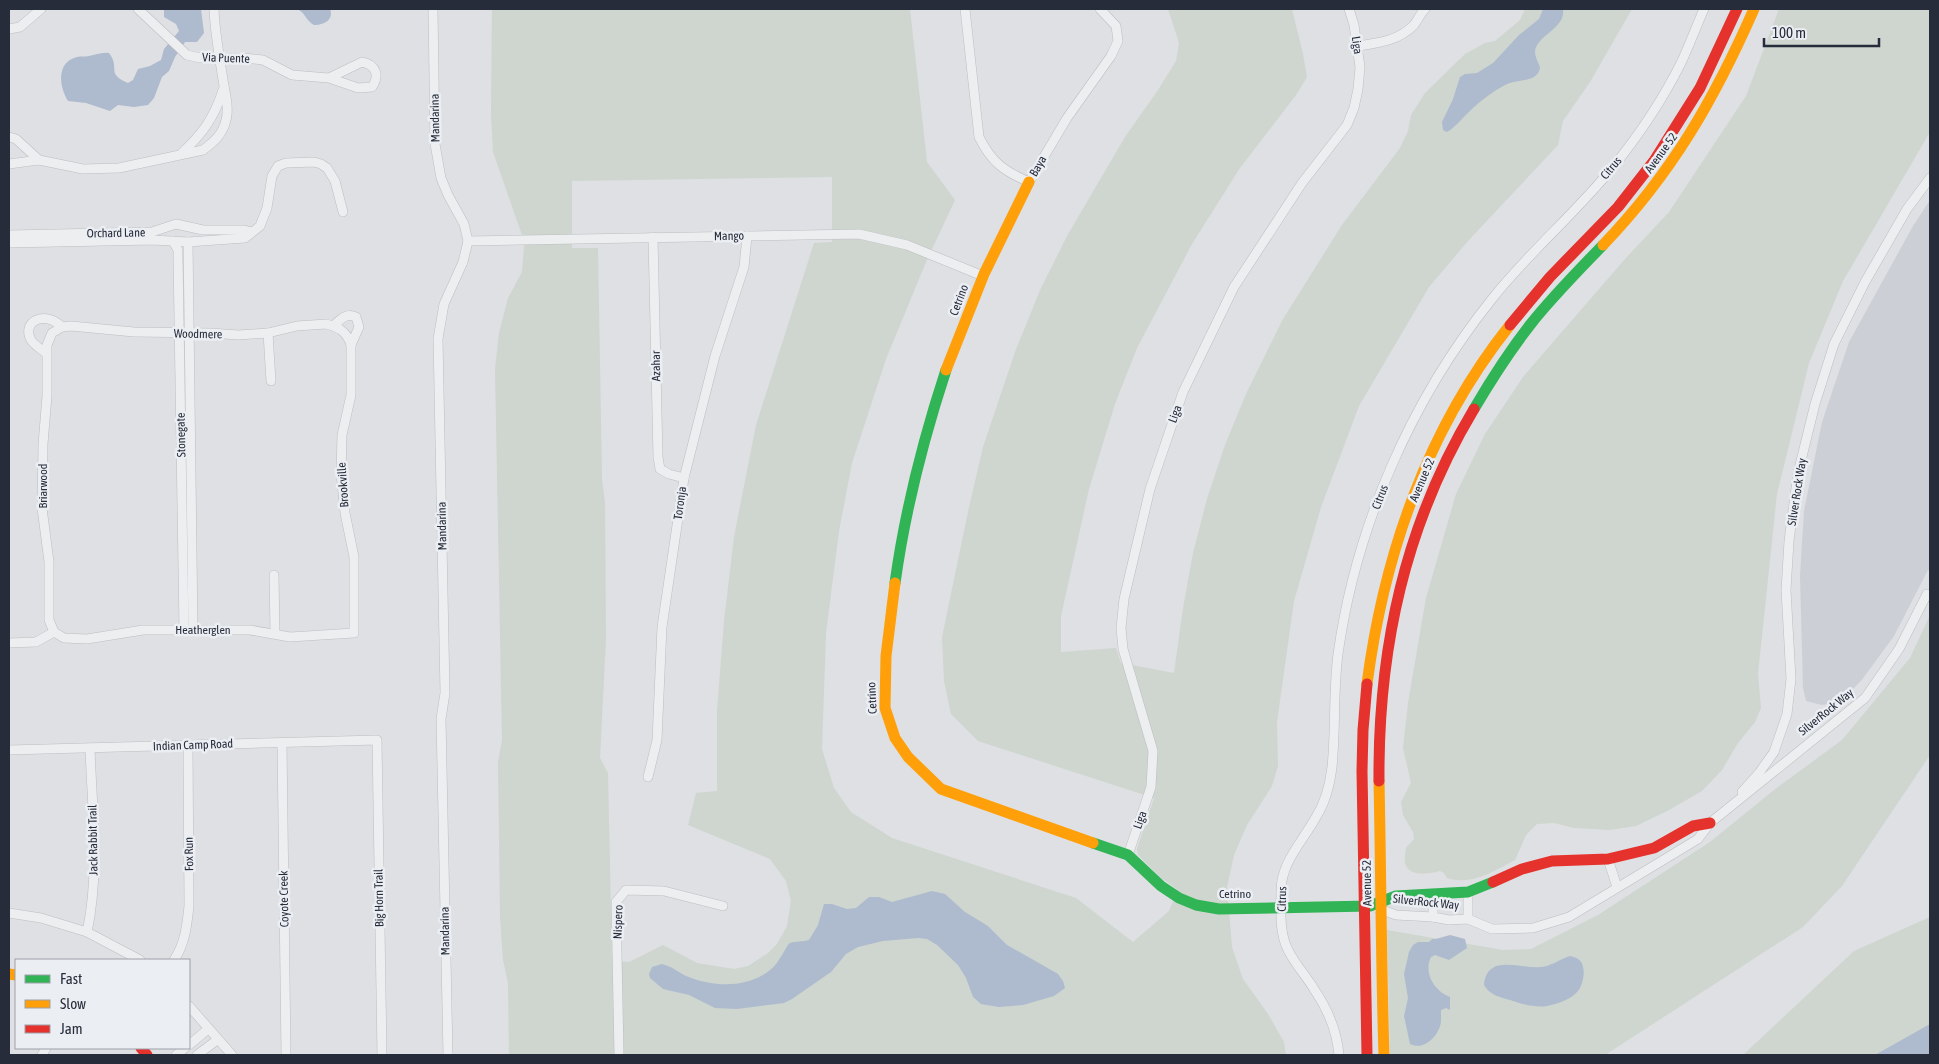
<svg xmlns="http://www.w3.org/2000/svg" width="1939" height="1064" font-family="'Asap Condensed',sans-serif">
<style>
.built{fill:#cccfd6}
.green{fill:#ced6cf;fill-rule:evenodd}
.water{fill:#aebacd}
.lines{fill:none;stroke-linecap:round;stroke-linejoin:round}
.street-casing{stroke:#bcbec1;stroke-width:10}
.street{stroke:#edeef0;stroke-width:9}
.fast{stroke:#30b455;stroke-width:11}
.slow{stroke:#ff9f0a;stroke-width:11}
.jam{stroke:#e5322d;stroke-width:11}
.labels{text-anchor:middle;stroke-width:5;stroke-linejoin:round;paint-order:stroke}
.street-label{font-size:12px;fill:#272c3a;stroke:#ebeef3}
</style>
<rect width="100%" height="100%" fill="#dee0e3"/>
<polygon class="built" points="1930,200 1930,571 1928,570 1894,636 1861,681 1841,701 1822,705 1806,701 1803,688 1800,576 1804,511 1822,422 1849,342 1913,226"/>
<g class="green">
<path d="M492 9H910L927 162 955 200 926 262 886 359 852 463 839 531 826 633 822 749 834 788 851 812 892 838 1076 898 1133 942 1169 911 1178 890 1160 877 1138 855 1137 849 1154 798 978 741 951 714 944 681 942 637 968 512 983 447 1015 352 1041 288 1067 236 1125 137 1158 90 1176 61 1179 43 1168 9H1292L1303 54 1307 77 1296 95 1240 168 1192 244 1137 348 1115 404 1089 489 1061 616V652L1116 648 1121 663 1174 673 1183 608 1193 553 1207 499 1225 445 1246 394 1283 319 1342 225 1400 148 1408 131 1411 115 1425 93 1465 54 1485 43 1495 41 1520 20 1525 9H1632L1590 82 1563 121 1558 145 1468 241 1429 287 1359 406 1321 507 1294 601 1277 722 1278 766 1272 786 1247 825 1234 855 1227 887 1232 947 1243 979 1268 1014 1284 1042 1286 1055H509L508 983 503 960 500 917 498 762 502 740 495 369 499 333 508 298 522 272 524 247 522 235 493 152 491 113ZM832 177V242L814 243 756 425 734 537 724 621 717 710V791L696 793 688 825 770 859 786 881 791 901 787 926 777 944 768 953 748 966 734 969 697 963 663 945 629 962 612 961 608 773 600 758 606 639 605 503 602 479 598 248H572V181Z"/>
<path d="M1779 9H1930V132L1843 281 1809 363 1777 494 1758 674 1761 708 1755 722 1738 743 1722 770 1702 791 1669 810 1636 826 1610 830 1574 828 1554 823 1537 824 1526 835 1515 860C1494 871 1472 886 1447 878L1444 873 1440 871C1426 875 1402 877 1405 856 1405 855 1406 849 1406 848 1408 845 1412 842 1414 839L1413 832 1403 815 1401 802 1411 783 1403 748 1408 703 1426 598 1456 494 1485 434 1523 377 1625 259 1669 212 1746 96Z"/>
<polygon points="1930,615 1930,755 1842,886 1803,927 1605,1055 1390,1055 1387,930 1503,950 1531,949 1598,915 1710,842 1774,790 1842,740 1910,658"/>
<polygon points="1930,917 1930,1055 1743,1055 1854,951"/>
</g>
<g class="water">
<path d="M164 9H201L204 33 197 42H185L175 57 169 71 162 77 154 98 148 105 134 107 118 105 110 111 86 103 68 101C59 86 56 62 77 57 81 56 85 57 89 56 96 55 101 52 109 53 121 69 105 73 128 83L133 80 138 69 150 66 161 60 164 49 179 31 176 24 164 17Z"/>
<path d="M297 9H330C334 20 324 25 314 25 306 21 305 12 297 9Z"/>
<path d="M1543 9H1563C1566 29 1536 35 1535 52 1535 57 1538 62 1540 67 1539 83 1516 79 1505 85 1492 92 1480 101 1470 111 1462 118 1456 127 1447 132L1443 130 1442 122 1453 99 1460 77 1465 74 1477 73 1493 63 1519 35 1539 19Z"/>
<path d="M932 891 945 894 965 912 988 926 1007 945 1058 974 1063 981 1065 988 1054 996 1023 1005 999 1007 981 1004 973 997 966 978 958 965 937 945 927 939 918 938 883 941 858 947 846 954 831 972 792 999 784 1003 737 1009 715 1008 689 995 663 989 650 978 649 974 652 967 662 964C671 966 678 972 686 976 712 987 747 989 770 970 779 964 787 944 790 943 795 941 803 942 809 940L818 925 824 904H832L847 909 856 908 869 897H879L892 902Z"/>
<path d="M1450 935 1465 939 1467 948 1449 960 1435 955 1431 957C1423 973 1435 992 1450 997V1010L1446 1008 1441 1010C1441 1014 1441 1018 1441 1022 1439 1036 1424 1051 1410 1044L1404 1016 1408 998 1404 974 1409 952 1413 945 1418 942H1429L1432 939H1436Z"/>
<path d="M1570 956C1573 957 1575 957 1578 959 1587 964 1584 984 1578 991 1572 999 1557 1004 1547 1006 1535 1008 1521 1004 1510 1000 1499 997 1490 995 1484 985 1487 953 1520 969 1540 967 1550 967 1560 959 1570 956Z"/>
<polygon points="1930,1024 1930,1055 1875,1055"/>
</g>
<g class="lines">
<g class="street-casing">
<g id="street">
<path d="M138 9 187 55 200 58H244L263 60 292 75 329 78 358 88 372 87C380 75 376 65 362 62L329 78"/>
<polyline points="433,9 435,144 441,178 448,195 464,224 468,241 463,262 444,304 438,339 445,693 441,719 448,1055"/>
<path d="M965 9 979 137C992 163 1004 171 1029 182L1067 118 1111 56 1118 41 1116 26 1100 9"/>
<polyline points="9,29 20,27 41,9"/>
<path d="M1358 46C1378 43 1398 41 1414 25 1418 20 1420 14 1425 9"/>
<polyline points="9,137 16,139 39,160"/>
<path d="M182 153C203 133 214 118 223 90"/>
<path d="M9 164 39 160 83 169 119 168 203 150C214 142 223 134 226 120 229 110 226 96 224 86 220 60 215 35 214 9"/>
<polyline points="9,235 152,232 176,224 203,230 244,230 252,232"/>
<polyline points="653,237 658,457 660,469 669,474 684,478"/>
<polyline points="173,241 178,250 178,256 184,630"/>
<polyline points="468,241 859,234 907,245 983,276"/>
<polyline points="188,242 193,630"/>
<polyline points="9,243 153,240 188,242 245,238 260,226 267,208 272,176 278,166 286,163 314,162 321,164 327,168 335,181 343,212"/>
<path d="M326 324C339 327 347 332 351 345V395L342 435 341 473 345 513 354 557V633L290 637 250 630H143L87 639 64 638 54 632 49 620V562L42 508 43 444 47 396V345L52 333 62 327 71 326 134 332 210 333 238 335 268 333 297 326Z"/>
<path d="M333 326C340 320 346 312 356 317L359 327 351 345"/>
<polyline points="268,333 271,381"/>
<path d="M46 353C41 349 34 345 31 340 21 321 45 310 62 327"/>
<polyline points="274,575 275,633"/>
<polyline points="9,643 36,642 54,632"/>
<polyline points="282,743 286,1055"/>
<polyline points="9,750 377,740 382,1055"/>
<polyline points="648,777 657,740 662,627 684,478 715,356 744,267 747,236"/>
<polyline points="1742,792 1759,773 1774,752 1787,714 1791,679 1786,590 1789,541 1798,473 1815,404 1834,344 1865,282 1907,209 1930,178"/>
<polyline points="1128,855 1151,787 1153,751 1123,649 1121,628 1124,599 1150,489 1183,392 1234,287 1302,183 1347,125 1354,108 1358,89 1360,67 1354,25 1349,9"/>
<polyline points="1608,859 1617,887"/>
<polyline points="1433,894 1433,917"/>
<polyline points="1377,908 1396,915 1433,917 1449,920 1468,919 1492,929 1533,928 1569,917 1698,839 1710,823 1865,698 1899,649 1927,594 1930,596"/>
<polyline points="9,913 41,918 87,932 140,960"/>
<polyline points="1468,919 1468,892"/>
<path d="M87 932C100 872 92 809 90 748"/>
<path d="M174 960C185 944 187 925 189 906L188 745"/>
<polyline points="189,1006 232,1055"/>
<polyline points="189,1045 207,1030"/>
<polyline points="42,1055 46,1048"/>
<polyline points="176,1055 185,1048"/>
<polyline points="197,1055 217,1040"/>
<polyline points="619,1055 616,902 626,890 664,891 723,906"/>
<path d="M1339 1055C1337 1032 1327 1008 1314 989 1306 976 1295 964 1288 950 1279 932 1281 910 1281 891 1281 862 1303 841 1316 817 1325 803 1330 784 1332 767 1336 729 1333 692 1338 654 1356 526 1411 400 1492 299 1529 252 1575 214 1613 167 1639 135 1662 101 1681 63 1689 46 1696 27 1704 9"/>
</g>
</g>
<use href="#street" class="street"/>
<g class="fast">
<path d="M1474 409C1491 380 1509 352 1530 325 1552 297 1578 271 1603 245"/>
<path d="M895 583C905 511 923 440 946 370"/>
<polyline points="1093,843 1128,855 1161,886 1179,898 1196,905 1219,909 1370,906 1396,896 1468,892 1493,882"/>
</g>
<g class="slow">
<path d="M1603 245C1672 173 1714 100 1754 9"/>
<polyline points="946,370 984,274 1029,182"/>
<polyline points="895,583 886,656 885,708 895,738 908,757 941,789 1093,843"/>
<path d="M1367 684C1384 554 1428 428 1510 325"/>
<path d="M1379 781C1381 872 1381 964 1384 1055"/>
<polyline points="9,974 16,975"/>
</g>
<g class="jam">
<polyline points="1510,325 1550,277 1618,207 1654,161 1700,88 1737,9"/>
<polyline points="1367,684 1363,730 1362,771 1367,1055"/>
<path d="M1379 781C1378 648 1405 524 1474 409"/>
<polyline points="1493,882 1522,869 1552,861 1608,859 1654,848 1693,826 1710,823"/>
<polyline points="141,1048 147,1055"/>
</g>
</g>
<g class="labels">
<g class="street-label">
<text transform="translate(1357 45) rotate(82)" y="4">Liga</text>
<text transform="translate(226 58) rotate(2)" y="4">Via Puente</text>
<text transform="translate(435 118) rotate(-91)" y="4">Mandarina</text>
<text transform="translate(1661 153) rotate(-54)" y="4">Avenue 52</text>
<text transform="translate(1038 166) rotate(-60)" y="4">Baya</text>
<text transform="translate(1611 168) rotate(-50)" y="4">Citrus</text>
<text transform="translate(116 233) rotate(-1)" y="4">Orchard Lane</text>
<text transform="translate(729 236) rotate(-1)" y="4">Mango</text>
<text transform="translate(959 300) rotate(-69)" y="4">Cetrino</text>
<text transform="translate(198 334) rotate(1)" y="4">Woodmere</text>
<text transform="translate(656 366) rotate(-91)" y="4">Azahar</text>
<text transform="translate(1175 414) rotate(-70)" y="4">Liga</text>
<text transform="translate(181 435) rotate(-91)" y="4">Stonegate</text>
<text transform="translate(1422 480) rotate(-67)" y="4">Avenue 52</text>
<text transform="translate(343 485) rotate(-94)" y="4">Brookville</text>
<text transform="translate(43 486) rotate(-90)" y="4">Briarwood</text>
<text transform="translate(1797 492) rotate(-81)" y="4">Silver Rock Way</text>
<text transform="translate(1380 497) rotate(-69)" y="4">Citrus</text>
<text transform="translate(680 503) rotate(-82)" y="4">Toronja</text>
<text transform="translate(442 526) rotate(-91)" y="4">Mandarina</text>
<text x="203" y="634">Heatherglen</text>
<text transform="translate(872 698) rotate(-93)" y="4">Cetrino</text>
<text transform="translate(1826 712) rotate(-39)" y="4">SilverRock Way</text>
<text transform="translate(193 745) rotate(-2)" y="4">Indian Camp Road</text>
<text transform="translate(1140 820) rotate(-71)" y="4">Liga</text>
<text transform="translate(93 840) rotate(-91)" y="4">Jack Rabbit Trail</text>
<text transform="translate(189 854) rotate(-91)" y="4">Fox Run</text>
<text transform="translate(1367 883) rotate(-91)" y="4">Avenue 52</text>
<text x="1235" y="898">Cetrino</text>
<text transform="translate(379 898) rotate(-91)" y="4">Big Horn Trail</text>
<text transform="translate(284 899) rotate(-91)" y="4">Coyote Creek</text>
<text transform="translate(1282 899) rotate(-89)" y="4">Citrus</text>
<text transform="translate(1426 902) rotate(6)" y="4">SilverRock Way</text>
<text transform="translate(618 922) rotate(-88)" y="4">Nispero</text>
<text transform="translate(445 931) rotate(-91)" y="4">Mandarina</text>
</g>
</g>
<rect width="1939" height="1064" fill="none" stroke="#272c3a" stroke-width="20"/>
<rect x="15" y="959" width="175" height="90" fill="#ebeef3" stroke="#9da0a9"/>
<rect x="25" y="975" width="25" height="8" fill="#30b455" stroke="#9da0a9"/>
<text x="60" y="984" font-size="15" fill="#272c3a">Fast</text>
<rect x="25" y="1000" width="25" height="8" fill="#ff9f0a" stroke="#9da0a9"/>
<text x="60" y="1009" font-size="15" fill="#272c3a">Slow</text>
<rect x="25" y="1025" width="25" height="8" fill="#e5322d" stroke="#9da0a9"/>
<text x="60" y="1034" font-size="15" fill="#272c3a">Jam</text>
<path d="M1764 38v8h115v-8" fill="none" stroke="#272c3a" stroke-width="2.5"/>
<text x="1772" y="38" font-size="15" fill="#272c3a" stroke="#ebeef3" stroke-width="4" paint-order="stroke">100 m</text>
</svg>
